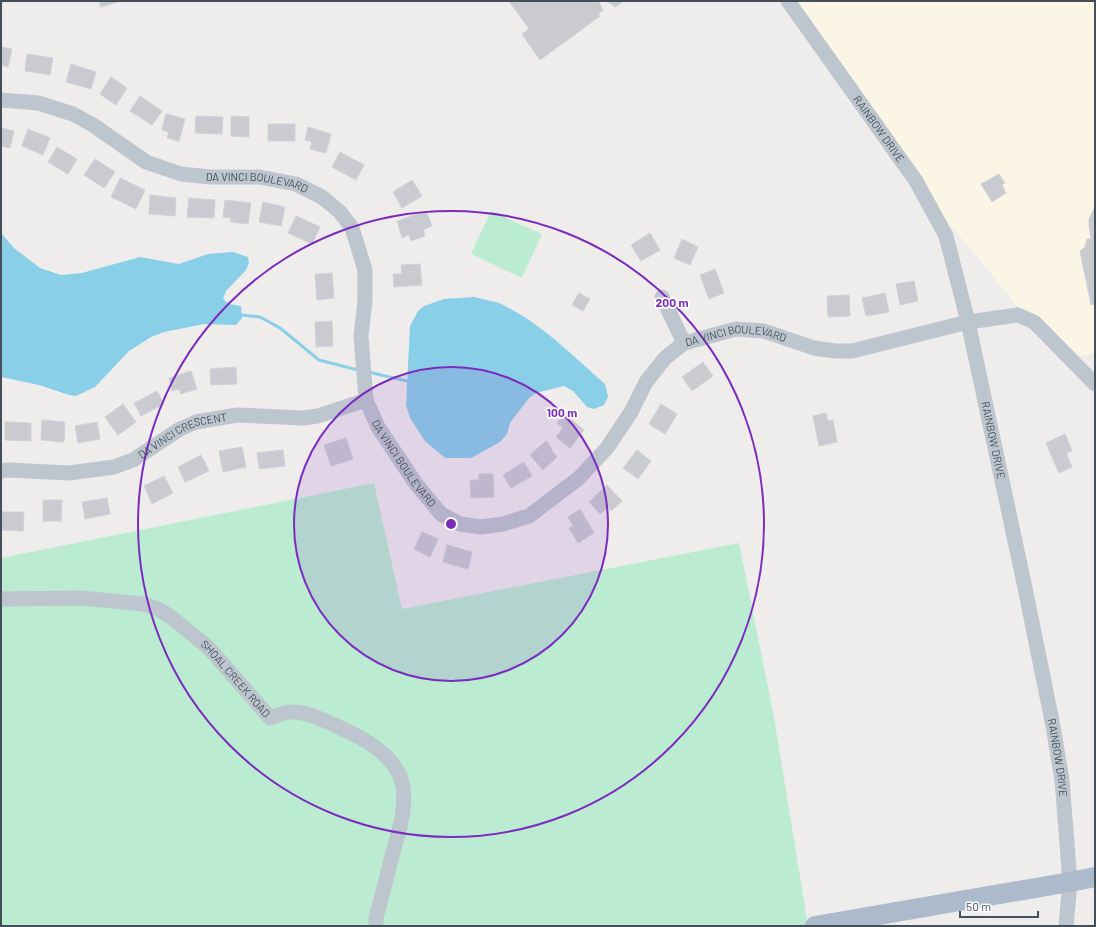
<svg xmlns="http://www.w3.org/2000/svg" width="1096" height="927" font-family="Barlow,sans-serif">
<style>
.commercial{fill:#faf5e5}
.green{fill:#bbecd1}
.water{fill:#8acfe8}
.lines{fill:none;stroke-linecap:round;stroke-linejoin:round}
.stream{stroke:#8acfe8;stroke-width:3}
.building{fill:#c9cbd1;stroke:#d0d2d8}
.minor{stroke:#bdc6ce;stroke-width:15}
.major{stroke:#adbacb;stroke-width:20}
.ring{fill:none;stroke:#7b2cbf;stroke-width:2}
.labels{text-anchor:middle;stroke-width:3.5;stroke-linejoin:round;paint-order:stroke}
.street-label{font-size:11px;fill:#454f59;stroke:#fff}
.centre{fill:#7b2cbf;stroke:#fff;stroke-width:2}
.ring-label{font-size:12px;text-anchor:middle;font-weight:bold;fill:#7b2cbf;stroke:#fff;stroke-width:3.5;stroke-linejoin:round;paint-order:stroke}
</style>
<rect width="100%" height="100%" fill="#efecec"/>
<polygon class="commercial" points="786,1 1095,1 1095,353 1062,360 888,149"/>
<g class="green">
<polygon points="491,211 542,234 522,278 471,254"/>
<polygon points="374,483 402,609 739,543 774,717 808,926 1,926 1,558"/>
</g>
<g class="water">
<polygon points="1,233 14,248 40,268 61,275 82,273 140,257 179,264 208,254 233,252 248,257 249,263 246,270 226,291 223,299 229,304 241,306 242,318 236,325 204,324 164,332 151,337 129,351 95,387 76,396 69,395 39,385 1,377"/>
<path d="M474 297C486 300 497 301 507 307 544 326 574 357 605 384L608 397 604 405 594 409 587 407 573 391 564 386 536 393 529 398 510 423 507 434 500 442 471 458H445L425 441 410 418 406 405 410 326 418 311 424 306 444 299Z"/>
</g>
<g class="lines">
<g class="stream">
<polyline points="241,315 260,317 280,328 319,360 358,370"/>
<polyline points="368,372 407,381"/>
</g>
</g>
<g class="building">
<polygon points="99,1 121,1 101,7"/>
<polygon points="509,1 601,1 599,2 603,10 598,14 600,16 540,60 522,34 529,29"/>
<polygon points="607,1 622,1 623,2 615,7"/>
<polygon points="1,47 12,49 8,67 1,65"/>
<polygon points="27,54 53,58 50,75 25,71"/>
<polygon points="71,64 96,72 91,89 66,82"/>
<polygon points="111,77 127,88 116,105 100,94"/>
<polygon points="140,96 162,111 152,125 130,111"/>
<polygon points="166,114 185,119 179,141 167,138 169,132 162,130"/>
<polygon points="196,116 223,117 222,134 195,133"/>
<polygon points="231,116 249,117 249,137 231,136"/>
<rect x="268" y="124" width="27" height="17"/>
<polygon points="308,127 331,134 326,153 310,149 312,142 305,140"/>
<polygon points="1,128 14,131 10,148 1,146"/>
<polygon points="28,129 50,138 43,155 22,146"/>
<polygon points="57,147 77,159 68,174 48,162"/>
<polygon points="340,152 364,165 356,180 332,167"/>
<polygon points="95,159 115,172 104,188 84,175"/>
<polygon points="999,174 1005,183 1002,185 1006,193 992,202 981,184"/>
<polygon points="120,178 145,190 136,209 111,197"/>
<polygon points="412,180 422,196 402,208 393,192"/>
<polygon points="150,195 176,198 175,216 149,214"/>
<polygon points="189,198 215,200 214,218 187,217"/>
<polygon points="225,200 251,203 248,224 231,222 231,218 223,217"/>
<polygon points="263,202 285,207 281,226 259,222"/>
<polygon points="1095,207 1095,304 1091,305 1080,251 1085,247 1087,239 1091,239 1089,226 1089,219"/>
<polygon points="426,211 432,226 423,230 425,236 411,241 409,235 402,238 397,221"/>
<polygon points="296,216 320,227 312,244 288,233"/>
<polygon points="650,233 660,250 641,261 631,245"/>
<polygon points="682,239 698,247 690,265 674,258"/>
<polygon points="420,264 422,285 394,287 393,274 402,274 401,265"/>
<polygon points="715,269 724,293 709,299 700,275"/>
<polygon points="332,273 334,298 317,300 315,274"/>
<polygon points="914,281 918,301 900,305 896,284"/>
<polygon points="579,293 590,299 583,311 572,305"/>
<polygon points="885,293 889,312 866,316 862,298"/>
<polygon points="849,295 850,316 828,317 827,296"/>
<polygon points="332,321 333,346 316,347 315,322"/>
<polygon points="703,362 713,376 692,391 682,377"/>
<polygon points="236,367 237,384 211,385 210,369"/>
<polygon points="191,371 197,389 181,394 179,389 172,391 169,378"/>
<polygon points="157,391 164,404 141,416 134,403"/>
<polygon points="123,404 136,422 118,435 105,417"/>
<polygon points="661,404 677,414 665,434 649,424"/>
<polygon points="826,413 828,421 833,420 837,442 819,446 813,416"/>
<polygon points="565,414 584,430 570,448 556,437 563,428 557,423"/>
<polygon points="42,420 65,422 64,442 41,440"/>
<polygon points="5,422 31,423 31,441 5,440"/>
<polygon points="97,422 100,439 78,443 75,426"/>
<polygon points="1065,434 1072,451 1066,453 1072,467 1059,473 1046,443"/>
<polygon points="346,438 353,459 331,466 324,445"/>
<polygon points="546,441 552,449 551,450 557,457 543,470 530,455"/>
<polygon points="242,447 246,467 223,472 219,451"/>
<polygon points="283,450 285,466 259,469 257,453"/>
<polygon points="637,450 651,461 638,479 623,468"/>
<polygon points="201,455 209,471 185,482 178,467"/>
<polygon points="524,462 532,476 511,488 503,475"/>
<polygon points="479,474 493,474 494,497 471,498 470,480 479,480"/>
<polygon points="164,476 173,493 152,504 144,486"/>
<polygon points="607,485 622,501 611,511 608,507 600,514 589,502"/>
<polygon points="107,498 110,514 85,519 82,502"/>
<polygon points="43,500 62,500 61,521 43,521"/>
<polygon points="580,509 594,533 578,543 569,528 573,526 568,517"/>
<polygon points="1,512 24,512 23,531 1,530"/>
<polygon points="422,532 438,539 430,557 414,549"/>
<polygon points="447,545 472,552 468,569 443,562"/>
</g>
<g class="lines">
<g class="minor">
<path id="s1" d="M788 1 916 181 946 236 968 322 1024 583 1053 726 1062 780 1070 882 1066 926"/>
<path id="s2" d="M1 100 38 103 73 114 93 125 146 162 181 174 210 177H259L296 184 322 197 340 212 352 228 365 270V301L361 336 366 400 378 427 416 484 441 514 460 524 481 527 503 524 529 516 579 478 607 448 631 412 646 382 665 358 684 343 736 329 764 331 814 348 835 351H852L968 322 1018 315 1034 322 1095 384"/>
<polyline points="662,297 684,343"/>
<path id="s3" d="M1 471 8 470 69 473 114 467 133 460 180 429 196 422 237 415 303 418 318 416 366 400"/>
<path id="s4" d="M1 599 81 598 143 604 158 609 171 617 208 647 270 718C276 716 284 712 290 712 309 711 329 723 345 730 367 740 395 756 402 782 408 805 398 834 392 856 387 877 381 898 376 918V926"/>
</g>
<polyline class="major" points="815,926 1070,882 1095,877"/>
</g>
<circle cx="451" cy="524" r="157" fill="#7b2cbf" fill-opacity=".12"/>
<g class="ring">
<circle cx="451" cy="524" r="157"/>
<circle cx="451" cy="524" r="313"/>
</g>
<g class="labels">
<g class="street-label">
<text dy="4" stroke="none"><textPath href="#s1" startOffset="157">RAINBOW DRIVE</textPath></text>
<text dy="4" stroke="none"><textPath href="#s2" startOffset="275">DA VINCI BOULEVARD</textPath></text>
<text dy="4" stroke="none"><textPath href="#s2" startOffset="1079">DA VINCI BOULEVARD</textPath></text>
<text dy="4" stroke="none"><textPath href="#s3" startOffset="190">DA VINCI CRESCENT</textPath></text>
<text dy="4" stroke="none"><textPath href="#s1" startOffset="493">RAINBOW DRIVE</textPath></text>
<text dy="4" stroke="none"><textPath href="#s2" startOffset="635">DA VINCI BOULEVARD</textPath></text>
<text dy="4" stroke="none"><textPath href="#s4" startOffset="263">SHOAL CREEK ROAD</textPath></text>
<text dy="4" stroke="none"><textPath href="#s1" startOffset="817">RAINBOW DRIVE</textPath></text>
</g>
</g>
<circle cx="451" cy="524" r="6" class="centre"/>
<g class="ring-label">
<text x="672" y="307">200 m</text>
<text x="562" y="417">100 m</text>
</g>
<rect width="1096" height="927" fill="none" stroke="#454f59" stroke-width="4"/>
<path d="M960 911v6h78v-6" fill="none" stroke="#454f59" stroke-width="2"/>
<text x="966" y="911" font-size="12" fill="#454f59" stroke="#ffffff" stroke-width="3" paint-order="stroke">50 m</text>
</svg>
